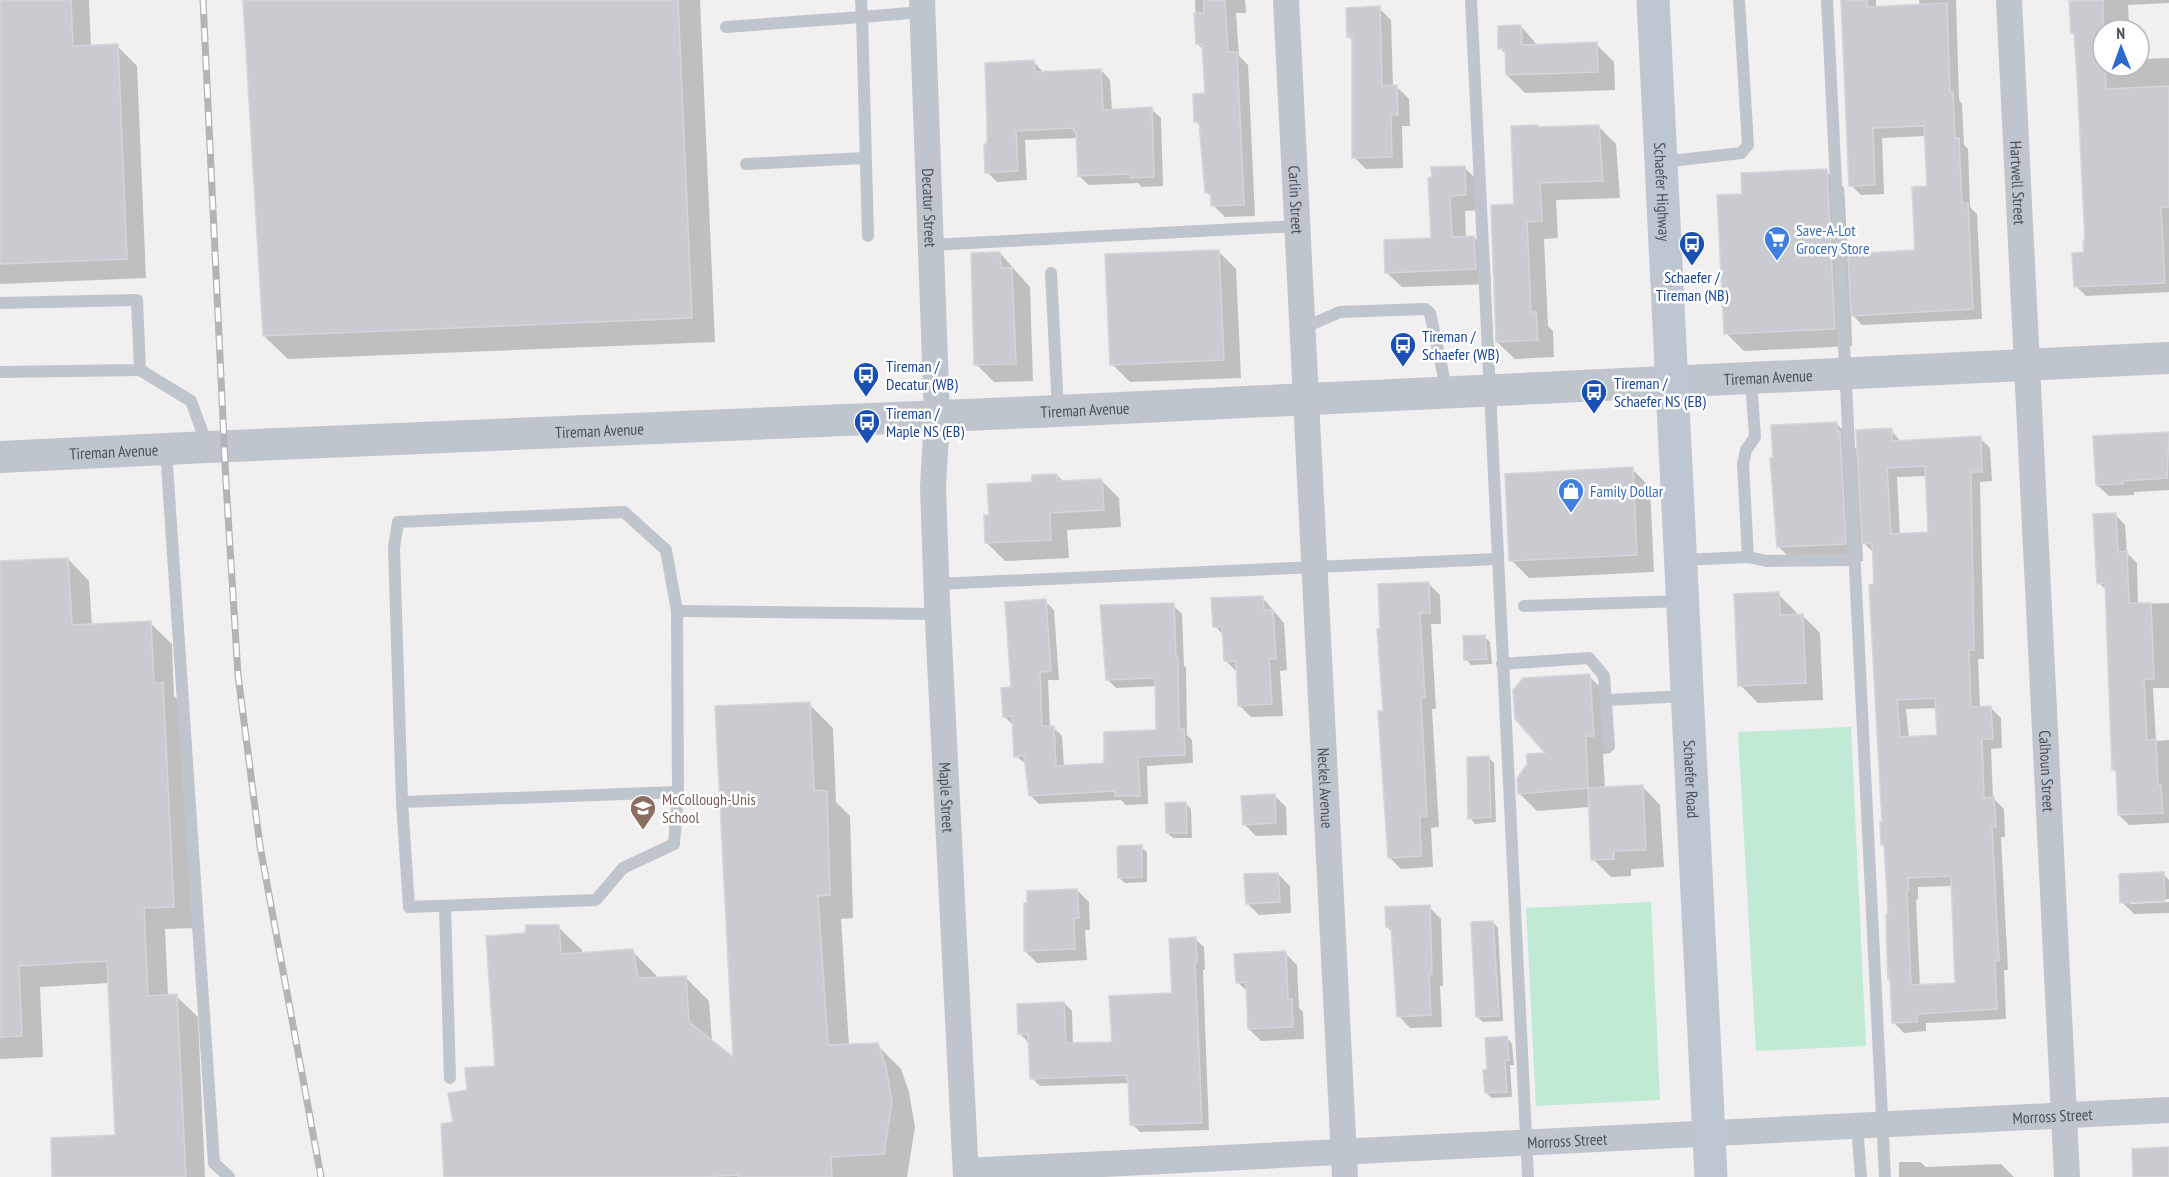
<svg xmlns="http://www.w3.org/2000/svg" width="2169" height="1177" font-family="'PT Sans Narrow',sans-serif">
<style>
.green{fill:#c1ead4}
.shadow{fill:#0003;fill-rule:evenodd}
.building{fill:#c9cbd1;stroke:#d3d5da;stroke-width:1.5;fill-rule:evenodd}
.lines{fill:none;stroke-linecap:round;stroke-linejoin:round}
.service{stroke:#bfc5cc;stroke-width:12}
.minor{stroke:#bfc5cc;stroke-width:26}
.tertiary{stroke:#bfc5cc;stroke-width:32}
.secondary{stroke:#bec6d1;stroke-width:33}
.rail-casing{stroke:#b2b4b8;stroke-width:7}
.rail{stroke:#fff;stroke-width:4.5;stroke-dasharray:14;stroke-linecap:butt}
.labels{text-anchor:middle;stroke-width:5;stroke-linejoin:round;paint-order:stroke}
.street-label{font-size:16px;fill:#49515a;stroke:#fff}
.shop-label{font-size:16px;fill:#366cbe;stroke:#fff;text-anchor:start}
.transit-label{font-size:16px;fill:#164399;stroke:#fff;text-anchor:start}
.education-label{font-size:16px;fill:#785e54;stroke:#fff;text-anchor:start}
</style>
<rect width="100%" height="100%" fill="#f1efef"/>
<g class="green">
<polygon points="1851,727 1866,1046 1756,1051 1738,732"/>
<polygon points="1651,902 1660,1100 1536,1106 1526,908"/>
</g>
<g class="shadow">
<polygon points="0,0 89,0 91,47 117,46 137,66 146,278 0,284"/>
<polygon points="244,0 700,0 715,342 288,359 264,336"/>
<polygon points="1195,0 1245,0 1246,13 1236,13 1239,56 1248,65 1255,216 1225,217 1213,205 1213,198 1207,193 1201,127 1195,121 1206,95 1204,51 1197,43"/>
<polygon points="1842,0 1876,0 1876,8 1920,6 1919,0 1956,0 1959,100 1962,104 1964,145 1968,149 1970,207 1977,214 1982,319 1862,325 1851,313 1852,346 1744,351 1726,333 1826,171 1844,188 1848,255 1916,252 1928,188 1926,136 1882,138 1884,194 1861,195 1851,185"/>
<polygon points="2074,0 2169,0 2169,3 2128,5 2129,25 2126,25 2126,30 2103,30 2103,66 2139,66 2139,59 2169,58 2169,292 2086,296 2076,286 2085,254 2086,242 2075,36 2072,33"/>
<polygon points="1379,8 1391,20 1393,87 1397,87 1409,99 1410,126 1402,126 1403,168 1366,169 1354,157 1354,42 1348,36"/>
<polygon points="1521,26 1538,46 1596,44 1614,62 1615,90 1525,93 1507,75 1507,55 1500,48"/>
<polygon points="1034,62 1044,73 1101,70 1110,80 1112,111 1151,109 1161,118 1163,186 1142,187 1138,183 1089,185 1079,176 1078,138 1025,140 1027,180 997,182 987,172 988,145"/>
<polygon points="1598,126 1616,144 1620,198 1556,200 1558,238 1544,239 1548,326 1553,331 1554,357 1515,359 1497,342 1515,205"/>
<polygon points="1464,167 1480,183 1481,210 1465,211 1466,238 1474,237 1489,253 1491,284 1402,287 1386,272 1432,239 1433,179"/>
<polygon points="1218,251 1236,269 1241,378 1130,382 1112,364"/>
<polygon points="1000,253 1030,287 1033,381 994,382 976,364"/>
<path d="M1836 423 1854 441 1855 448 1859 452 1891 430 1901 442 1980 438 1990 448 1992 481 1980 482 1984 659H1978L1980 708H1991L2001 718 2002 748 1991 749 1993 798 2004 809 2005 837H2001L2008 970H2004L2006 1019 1926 1023V1031L1904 1033 1894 1023 1890 915 1885 847 1883 844 1884 823 1874 553 1862 541 1863 561 1796 564 1778 546ZM1927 476 1930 534 1900 535 1897 477ZM1937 708 1939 737 1909 738 1906 709ZM1953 886 1957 984 1920 986 1916 900 1918 899V887Z"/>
<polygon points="2169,434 2169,490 2134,492 2134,495 2109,496 2097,485 2095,438"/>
<polygon points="1632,469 1650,487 1654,572 1529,578 1511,560"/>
<polygon points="1057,475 1064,482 1101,480 1119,498 1121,527 1067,530 1069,558 1005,561 987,543 990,517 1034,484"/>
<polygon points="2115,514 2125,525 2127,553 2137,563 2138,604 2169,603 2169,688 2153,688 2156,741 2169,740 2169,823 2129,825 2119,815 2118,773 2114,770 2107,591 2099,583"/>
<polygon points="68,559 89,581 92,626 150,623 172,644 174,696 184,705 194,928 165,929 168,996 176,996 198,1017 205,1177 54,1177 116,1137 109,983 40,987 43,1057 0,1059 0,563"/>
<polygon points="1428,583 1440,595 1441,624 1431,624 1436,709 1432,709 1439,827 1431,828 1433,867 1401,869 1389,857 1384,712"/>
<polygon points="1778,594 1796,612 1797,615 1802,615 1820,633 1823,700 1758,703 1740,685"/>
<polygon points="1262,597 1284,623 1287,670 1280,671 1283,716 1251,717 1239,705 1238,673 1226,661 1224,636 1215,626"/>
<polygon points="1045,601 1054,610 1059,680 1048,680 1050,727 1053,727 1062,736 1064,767 1106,764 1158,731 1157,686 1116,688 1107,679 1173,605 1182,614 1184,666 1186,667 1187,735 1192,740 1193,763 1147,766 1148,804 1126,805 1121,800 1039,804 1030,795 1027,765 1016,756 1014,726 1004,716 1012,689"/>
<polygon points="1485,637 1490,642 1492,664 1471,665 1466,659"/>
<polygon points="1589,676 1607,694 1611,753 1603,754 1605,789 1643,787 1660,805 1664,867 1631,869 1631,876 1611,877 1593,859 1590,807 1537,811 1519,793 1548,754"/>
<polygon points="809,704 833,728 836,802 850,816 853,918 841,919 849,1046 877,1045 901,1069 909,1092 915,1127 907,1177 446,1177 455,1124 468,1091 497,1067 527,934 558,927 582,950 582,954 632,951 656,975 656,978 685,977 709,1001 712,1042 734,1061"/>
<polygon points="1489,758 1494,763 1496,822 1475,824 1470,818"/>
<polygon points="1274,795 1286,807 1287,835 1256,836 1244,824"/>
<polygon points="1186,804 1191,809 1192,838 1173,838 1167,833"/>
<polygon points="1141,847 1147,852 1147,882 1125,883 1119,878"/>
<polygon points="1278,874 1290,886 1291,913 1259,915 1247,903"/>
<polygon points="2163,874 2169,880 2169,899 2131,901 2131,904 2169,902 2169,913 2134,914 2122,902"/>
<polygon points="1077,890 1089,902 1090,930 1085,930 1087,960 1037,963 1025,951"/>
<polygon points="1429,907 1441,919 1443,986 1440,986 1442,1027 1410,1028 1399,1016 1393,933 1387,927"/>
<polygon points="1493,922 1498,928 1503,1021 1483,1022 1477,1017"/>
<polygon points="1195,939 1204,947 1205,970 1203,970 1209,1130 1140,1132 1132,1124 1130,1083 1040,1086 1032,1078 1030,1042 1028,1042 1020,1034 1064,1003 1072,1011 1073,1045 1114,1043 1173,995"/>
<polygon points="1285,953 1297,965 1299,1008 1303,1012 1304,1039 1261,1041 1249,1029 1248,992 1237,982"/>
<polygon points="1507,1038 1512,1044 1514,1065 1510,1065 1512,1097 1492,1098 1486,1093 1488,1071"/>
<polygon points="1899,1162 1920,1162 1926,1167 2001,1164 2014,1177 1899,1177"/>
</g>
<g class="building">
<polygon points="0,0 71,0 73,46 118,44 127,259 0,264"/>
<polygon points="243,0 678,0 692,318 263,336"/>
<polygon points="1204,0 1225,0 1228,52 1237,52 1244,205 1211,206 1211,193 1205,193 1199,122 1194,122 1193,94 1205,93 1202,44 1196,44 1194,13 1204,13"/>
<polygon points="1841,0 1867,0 1867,7 1947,3 1950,92 1953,92 1955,138 1959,138 1962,203 1968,203 1973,309 1851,316 1848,254 1915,250 1912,187 1927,186 1924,126 1873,128 1875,185 1849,186"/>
<polygon points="2103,0 2103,66 2105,66 2106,89 2169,86 2169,207 2161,207 2165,283 2074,287 2072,253 2084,252 2083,241 2085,241 2077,76 2074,33 2071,33 2069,1"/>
<polygon points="1380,6 1382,86 1397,85 1398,115 1391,115 1392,157 1352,158 1352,36 1347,37 1346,8"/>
<polygon points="1521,25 1522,45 1597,42 1598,72 1506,75 1505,49 1498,49 1498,26"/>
<polygon points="1034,60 1035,72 1101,69 1103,110 1152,107 1154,177 1130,178 1130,174 1078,176 1076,132 1074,132 1074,128 1016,131 1018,171 985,173 984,144 987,144 987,119 985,63"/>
<polygon points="1538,125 1538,127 1599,125 1603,181 1540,183 1542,221 1527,222 1531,312 1536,312 1538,340 1496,342 1491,205 1514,204 1511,126"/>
<polygon points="1465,166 1466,195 1450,196 1452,237 1474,236 1476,269 1385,273 1384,240 1431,238 1428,178 1432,177 1431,167"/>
<polygon points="1827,169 1835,329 1724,334 1717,195 1742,194 1741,173"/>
<polygon points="1219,250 1224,360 1110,365 1105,254"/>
<polygon points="1000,252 1001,268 1012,268 1016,364 974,365 971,253"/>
<polygon points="1837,422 1837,431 1840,431 1846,544 1777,547 1770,458 1773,458 1771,425"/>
<path d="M1892 428V441L1981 436 1982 472H1971L1974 650H1969L1971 707 1991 706 1993 739H1982L1984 798 1994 797 1996 827H1992L1999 961H1995L1997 1009 1917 1014V1022L1892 1023 1890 979H1888L1887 956 1886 914H1888L1884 845H1881L1880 822H1882L1869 585 1874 584 1872 543H1862L1856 430ZM1925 466 1928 532 1891 534 1887 468ZM1935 698 1937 735 1900 737 1897 700ZM1951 876 1955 983 1911 985 1907 890H1909L1908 878Z"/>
<polygon points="2169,432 2167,478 2123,481 2123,484 2096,485 2093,436"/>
<polygon points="1633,467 1637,555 1509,561 1505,474"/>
<polygon points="1057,474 1058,481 1102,479 1104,510 1050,513 1051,540 985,543 984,515 989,515 987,484 1032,482 1032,475"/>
<polygon points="2116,513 2118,552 2127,551 2129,603 2151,603 2154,679 2144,679 2147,740 2156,739 2158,785 2161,785 2163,813 2118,815 2116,770 2112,770 2105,583 2097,584 2093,514"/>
<polygon points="68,558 72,625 151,621 154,683 163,682 174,907 144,908 148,996 177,994 186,1177 52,1177 51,1138 115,1135 107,961 19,966 22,1036 0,1037 0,561"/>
<polygon points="1429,582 1430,613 1420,613 1425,697 1421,698 1427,816 1420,816 1421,856 1388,858 1378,711 1383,711 1377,629 1380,629 1378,584"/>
<polygon points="1779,592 1780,615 1803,614 1806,683 1738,686 1734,594"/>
<polygon points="1263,596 1264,610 1273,610 1276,659 1269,659 1272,704 1238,706 1236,661 1224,661 1222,627 1213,627 1211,598"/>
<polygon points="1046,599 1051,671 1040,672 1042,726 1054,726 1056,766 1104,763 1104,732 1156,730 1155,678 1106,680 1100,605 1174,603 1176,657 1178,657 1179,729 1184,729 1185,755 1138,757 1140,796 1115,796 1115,791 1029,796 1024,756 1014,757 1012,716 1003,717 1001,688 1011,687 1005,602"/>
<polygon points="1485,635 1487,659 1464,660 1463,636"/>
<polygon points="1590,674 1594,736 1586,736 1588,788 1518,794 1517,779 1527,764 1527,754 1545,753 1515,719 1513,690 1523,678"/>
<polygon points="810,702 814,790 827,791 830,895 818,896 828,1045 878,1043 886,1067 892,1102 884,1154 831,1157 832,1177 738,1177 738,1175 702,1177 444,1177 441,1124 453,1122 448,1093 467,1090 465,1068 495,1066 486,936 525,933 526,925 559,925 561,954 633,949 638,978 686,976 689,1022 733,1057 715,706"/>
<polygon points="1489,756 1491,817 1468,819 1467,757"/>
<polygon points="1643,785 1646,850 1614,851 1614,859 1591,860 1588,788"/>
<polygon points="1275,794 1276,823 1243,825 1241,796"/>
<polygon points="1186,802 1187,833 1166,833 1165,803"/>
<polygon points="1142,845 1142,877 1118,878 1117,846"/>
<polygon points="2164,872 2165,901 2120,903 2119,874"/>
<polygon points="1278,873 1280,902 1246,904 1244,874"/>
<polygon points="1077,889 1079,918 1074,919 1075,949 1024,951 1024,903 1027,903 1027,891"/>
<polygon points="1430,905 1432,974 1429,975 1431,1015 1397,1017 1391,927 1386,927 1385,907"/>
<polygon points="1493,921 1499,1016 1476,1017 1471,922"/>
<polygon points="1196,937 1197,962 1195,962 1202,1123 1130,1125 1128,1080 1126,1080 1126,1075 1030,1079 1028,1034 1018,1034 1017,1004 1064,1002 1066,1043 1112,1042 1109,996 1172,993 1169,939"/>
<polygon points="1286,951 1288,999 1292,999 1293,1027 1248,1029 1246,982 1236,983 1234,954"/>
<polygon points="1507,1036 1509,1060 1505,1060 1507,1092 1485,1093 1483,1070 1487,1070 1485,1038"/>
<polygon points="2169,1147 2169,1177 2133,1177 2132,1149"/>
</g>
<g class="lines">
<g class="service">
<polyline points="1471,0 1528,1177"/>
<polyline points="1827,0 1885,1177"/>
<polyline points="726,27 862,17 861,0"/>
<polyline points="1662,162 1741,153 1748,145 1739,0"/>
<polyline points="746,164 864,158"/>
<polyline points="868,236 862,17 922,12"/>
<polyline points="931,245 1298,226"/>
<polyline points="1051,273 1058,410"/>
<polyline points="0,303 137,300 140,370 0,372"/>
<polyline points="1303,328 1340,312 1425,309 1430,313 1447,392"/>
<polyline points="140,370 191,401 207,445"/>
<polyline points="166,450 214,1163 229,1177"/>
<polygon points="624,512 666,550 677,611 678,792 402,802 394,548 398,522"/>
<polyline points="1748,557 1743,464 1746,450 1755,437 1751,380"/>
<polyline points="1682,560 1748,557 1767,561 1854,560"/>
<polyline points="936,584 1497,559"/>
<polyline points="1524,606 1682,601"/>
<polyline points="677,611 938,614"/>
<polyline points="1502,664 1589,658 1604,676 1609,746"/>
<polyline points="1607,700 1686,696"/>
<polyline points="402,802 409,907 596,900 623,868 674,844 678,792"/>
<polyline points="445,906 450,1078"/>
<polyline points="1857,1125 1861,1177"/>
</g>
<g class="minor">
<path id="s1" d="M922 0 937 417 933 487 937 602 966 1177"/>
<path id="s2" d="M1286 0 1345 1177"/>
<path id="s3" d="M2009 0 2067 1177"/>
<path id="s4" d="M966 1171 2169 1110"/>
</g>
<path class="tertiary" id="s5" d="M0 457 207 447 1058 411 2169 358"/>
<path class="secondary" id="s6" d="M1653 0 1711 1177"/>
<g class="rail-casing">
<polyline id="rail" points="203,0 226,483 238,675 260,846 321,1177"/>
</g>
<use href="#rail" class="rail"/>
</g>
<defs>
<g id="supermarket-pin" transform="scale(1.35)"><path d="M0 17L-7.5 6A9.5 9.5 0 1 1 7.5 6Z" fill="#3f7fe0" stroke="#fff"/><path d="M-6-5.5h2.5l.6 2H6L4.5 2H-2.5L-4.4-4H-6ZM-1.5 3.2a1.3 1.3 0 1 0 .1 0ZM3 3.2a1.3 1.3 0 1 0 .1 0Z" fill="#fff"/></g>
<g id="bus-pin" transform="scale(1.35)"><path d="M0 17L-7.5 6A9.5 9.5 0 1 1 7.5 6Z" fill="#1a4fb4" stroke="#fff"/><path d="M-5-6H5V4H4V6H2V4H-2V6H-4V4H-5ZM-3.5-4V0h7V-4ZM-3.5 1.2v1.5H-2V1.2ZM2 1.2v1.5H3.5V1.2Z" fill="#fff"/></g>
<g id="shop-pin" transform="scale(1.35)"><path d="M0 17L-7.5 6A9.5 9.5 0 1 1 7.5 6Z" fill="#3f7fe0" stroke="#fff"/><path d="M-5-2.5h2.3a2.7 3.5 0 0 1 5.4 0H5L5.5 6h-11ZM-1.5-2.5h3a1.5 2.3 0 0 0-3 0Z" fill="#fff"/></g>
<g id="school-pin" transform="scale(1.35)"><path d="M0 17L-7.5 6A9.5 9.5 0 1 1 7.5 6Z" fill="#8d6e63" stroke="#fff"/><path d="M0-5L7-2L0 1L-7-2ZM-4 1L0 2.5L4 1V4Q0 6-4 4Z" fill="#fff"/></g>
</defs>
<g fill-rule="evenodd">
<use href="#supermarket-pin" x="1777" y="239"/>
<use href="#bus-pin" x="1692" y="244"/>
<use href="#bus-pin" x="1403" y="345"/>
<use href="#bus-pin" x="866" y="375"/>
<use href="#bus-pin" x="1594" y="392"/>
<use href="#bus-pin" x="867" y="422"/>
<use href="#shop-pin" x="1571" y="491"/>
<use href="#school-pin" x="643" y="808"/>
</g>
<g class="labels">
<g class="street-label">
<text dy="6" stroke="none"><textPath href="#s3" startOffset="183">Hartwell Street</textPath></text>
<text dy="6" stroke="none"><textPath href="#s6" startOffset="192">Schaefer Highway</textPath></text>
<text dy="6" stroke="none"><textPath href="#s2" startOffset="200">Carlin Street</textPath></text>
<text dy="6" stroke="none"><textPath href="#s1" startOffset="208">Decatur Street</textPath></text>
<text dy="6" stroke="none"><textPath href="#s5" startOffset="1770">Tireman Avenue</textPath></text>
<text dy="6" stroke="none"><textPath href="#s5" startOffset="1086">Tireman Avenue</textPath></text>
<text dy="6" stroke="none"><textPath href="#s5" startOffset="600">Tireman Avenue</textPath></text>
<text dy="6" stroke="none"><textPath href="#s5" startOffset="114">Tireman Avenue</textPath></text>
<text dy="6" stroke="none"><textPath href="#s3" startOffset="772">Calhoun Street</textPath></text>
<text dy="6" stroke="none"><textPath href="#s6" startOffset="780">Schaefer Road</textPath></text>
<text dy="6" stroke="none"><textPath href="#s2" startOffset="789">Neckel Avenue</textPath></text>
<text dy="6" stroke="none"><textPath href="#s1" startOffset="798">Maple Street</textPath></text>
<text dy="6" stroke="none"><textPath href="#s4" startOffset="1088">Morross Street</textPath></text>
<text dy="6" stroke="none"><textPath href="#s4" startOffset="602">Morross Street</textPath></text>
</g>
<g class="shop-label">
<text x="1796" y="236">Save-A-Lot<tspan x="1796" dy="18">Grocery Store</tspan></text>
<text x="1590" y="497">Family Dollar</text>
</g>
<g class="transit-label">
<text x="1692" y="283" text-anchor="middle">Schaefer /<tspan x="1692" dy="18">Tireman (NB)</tspan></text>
<text x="1422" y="342">Tireman /<tspan x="1422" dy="18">Schaefer (WB)</tspan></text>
<text x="886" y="372">Tireman /<tspan x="886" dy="18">Decatur (WB)</tspan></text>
<text x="1614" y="389">Tireman /<tspan x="1614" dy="18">Schaefer NS (EB)</tspan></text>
<text x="886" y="419">Tireman /<tspan x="886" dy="18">Maple NS (EB)</tspan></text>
</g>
<g class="education-label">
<text x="662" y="805">McCollough-Unis<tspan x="662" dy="18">School</tspan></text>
</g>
</g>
<g transform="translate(2121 48) rotate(359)"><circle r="28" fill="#ffffff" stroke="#b6b9bd" stroke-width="1.5"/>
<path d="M0-4.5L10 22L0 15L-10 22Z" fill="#2b69cf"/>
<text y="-9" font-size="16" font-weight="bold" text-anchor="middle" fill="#49515a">N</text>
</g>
</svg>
